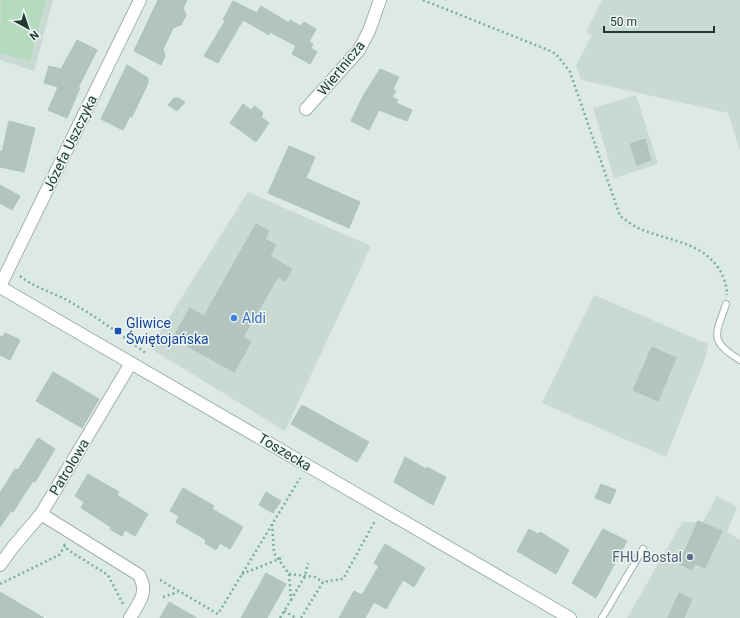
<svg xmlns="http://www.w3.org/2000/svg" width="740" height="618" font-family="Roboto,sans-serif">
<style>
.built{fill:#cbd9d3}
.green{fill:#b5dbbf}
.building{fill:#b2c4bd;stroke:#afc3bb}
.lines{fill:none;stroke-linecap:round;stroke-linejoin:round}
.service-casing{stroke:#a0b1ab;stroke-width:8}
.minor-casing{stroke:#a0b1ab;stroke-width:14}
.secondary-casing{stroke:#9cb5ac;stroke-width:14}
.path{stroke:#7cae9f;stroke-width:2.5;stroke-dasharray:2 3;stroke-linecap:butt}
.service{stroke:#fff;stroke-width:6}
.minor{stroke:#fff;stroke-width:12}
.secondary{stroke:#fff;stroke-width:12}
.shop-dot{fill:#3f7fe0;stroke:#edf6f2;stroke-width:1.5}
.transit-dot{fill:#1a4fb4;stroke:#edf6f2;stroke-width:1.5}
.service-dot{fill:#5c6f8a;stroke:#edf6f2;stroke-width:1.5}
.labels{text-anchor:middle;stroke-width:3;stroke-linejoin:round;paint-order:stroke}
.street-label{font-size:14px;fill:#1e3932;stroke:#edf6f2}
.shop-label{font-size:14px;fill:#366cbe;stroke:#edf6f2;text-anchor:start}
.transit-label{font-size:14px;fill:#164399;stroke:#edf6f2;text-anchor:start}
.service-label{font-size:14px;fill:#4e5e75;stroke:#edf6f2;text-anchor:end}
</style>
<rect width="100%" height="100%" fill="#dde9e4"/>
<g class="built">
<polygon points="0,0 53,0 34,71 0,60"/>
<polygon points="602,0 740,0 740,151 728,113 581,80 576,66 592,35 586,32"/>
<polygon points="636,95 658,164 614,178 593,108"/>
<polygon points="248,192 371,246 285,431 150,348"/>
<polygon points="594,295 708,344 705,359 666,457 542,403"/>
<polygon points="717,496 737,507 727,532 740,540 740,618 627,618 682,522 703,522"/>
</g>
<polygon class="green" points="1,0 46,0 30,61 0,53"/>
<g class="building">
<polygon points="158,0 187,0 183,8 186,15 181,25 173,28 168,39 163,49 165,56 161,65 134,51"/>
<polygon points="233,1 257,13 261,6 289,23 290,20 301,26 304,22 316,29 309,42 313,44 311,48 317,52 310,64 292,54 296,46 270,32 269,35 243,20 218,63 204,56 225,21 223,20"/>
<polygon points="77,40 97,50 78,88 80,88 67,118 48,110 58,87 44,83 49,66 61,69"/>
<polygon points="127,65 148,78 148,83 132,117 130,116 123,130 101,119"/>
<polygon points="380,69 399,77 393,89 396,91 392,97 398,100 396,103 412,110 407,121 379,110 369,130 351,121 363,96"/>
<polygon points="174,98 178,98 185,102 177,111 168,105"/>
<polygon points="243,104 251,110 255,106 263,113 261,117 269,123 256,142 230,123"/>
<polygon points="9,121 35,128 24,172 0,167 0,151 2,152"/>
<polygon points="645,139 651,160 637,165 630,144"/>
<polygon points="289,146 315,157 306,178 360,202 349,228 268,193"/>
<polygon points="0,185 20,196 12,210 0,203"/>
<polygon points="256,224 269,231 265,239 276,245 270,256 292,269 285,281 278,277 243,337 251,342 234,372 173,338 190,308 204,316"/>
<polygon points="5,333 20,340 10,360 0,355 0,336 3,337"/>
<polygon points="652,347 676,358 658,401 633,390"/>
<polygon points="53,372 99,399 82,428 36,401"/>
<polygon points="302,405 369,442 357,462 291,424"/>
<polygon points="38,438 55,449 35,482 33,481 13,512 11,511 0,527 0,493 15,469 18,470"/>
<polygon points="405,457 426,469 427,467 446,477 433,505 394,482"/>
<polygon points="88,474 119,492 117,495 148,514 135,536 125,530 122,536 110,529 111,527 81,508 84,502 75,496"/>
<polygon points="601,484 616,490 610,504 595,498"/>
<polygon points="183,488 214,506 212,509 243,527 230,549 220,543 216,550 205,543 206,540 176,522 179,516 170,511"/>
<polygon points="266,492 281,501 273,513 259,505"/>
<polygon points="698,521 722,531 705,568 695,564 692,570 679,564"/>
<polygon points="529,529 538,534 540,532 569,550 556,574 517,551"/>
<polygon points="603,529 627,541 596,598 572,583"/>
<polygon points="385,544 425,568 414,587 403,580 386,609 374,602 365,618 339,618 354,591 362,595 379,566 374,563"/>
<polygon points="266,573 286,584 267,618 241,618"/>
<polygon points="0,592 44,618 0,618"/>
<polygon points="679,593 692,599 684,618 668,618"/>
<polygon points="169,602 197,618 160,618"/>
</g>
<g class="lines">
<g class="service-casing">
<g id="service">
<path d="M726 304C716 334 708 341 740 360"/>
<polyline points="602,618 643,549"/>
</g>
</g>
<g class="minor-casing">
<g id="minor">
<polyline points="306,109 359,50 369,31 380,0"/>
<polyline points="0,286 140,0"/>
<path d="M41 514 139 575C149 593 139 602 130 618"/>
<polyline points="0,565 13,547 41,514 131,363"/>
</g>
</g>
<g class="secondary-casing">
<polyline id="secondary" points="0,287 570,618"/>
</g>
<g class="path">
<path d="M423 0 548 50 556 54 570 72 620 216C626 220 632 225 638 228 667 241 701 241 719 269 724 277 727 286 727 295"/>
<path d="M20 276C32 286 48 291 63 298 93 314 120 334 147 354"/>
<polyline points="272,524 274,553 289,574 291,600 280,618"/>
<polyline points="64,544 68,550 108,575 123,604"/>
<polyline points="242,574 284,557"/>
<polyline points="289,574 315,577 323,582"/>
<polyline points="160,580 218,614 300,478"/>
<polyline points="0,584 59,555 65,546"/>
<polyline points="163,597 178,592"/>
<polyline points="291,600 305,576 308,563"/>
<polyline points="284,611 296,618"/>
<polyline points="301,618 323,582 343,579 375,521"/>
</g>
<use href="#service" class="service"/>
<use href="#minor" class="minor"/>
<use href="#secondary" class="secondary"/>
</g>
<circle class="shop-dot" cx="234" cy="318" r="4"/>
<rect class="transit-dot" x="114" y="327" width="8" height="8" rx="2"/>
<circle class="service-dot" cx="690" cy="557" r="4"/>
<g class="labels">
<g class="street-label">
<text transform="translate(341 68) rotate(-51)" y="5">Wiertnicza</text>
<text transform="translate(70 143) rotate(-64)" y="5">Józefa Uszczyka</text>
<text transform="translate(285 452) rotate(31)" y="5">Toszecka</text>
<text transform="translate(69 467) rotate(-59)" y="5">Patrolowa</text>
</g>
<g class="shop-label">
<text x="242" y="323">Aldi</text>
</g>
<g class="transit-label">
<text x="126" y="328">Gliwice<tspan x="126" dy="16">Świętojańska</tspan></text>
</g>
<g class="service-label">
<text x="682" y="562">FHU Bostal</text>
</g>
</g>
<g transform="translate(28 28) rotate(140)" stroke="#edf6f2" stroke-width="3" paint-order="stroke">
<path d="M0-3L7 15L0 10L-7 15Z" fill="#1e3932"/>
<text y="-6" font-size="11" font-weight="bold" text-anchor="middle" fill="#1e3932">N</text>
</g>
<path d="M604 26v6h110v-6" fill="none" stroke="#1e3932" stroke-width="2"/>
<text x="610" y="26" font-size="12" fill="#1e3932" stroke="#edf6f2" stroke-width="3" paint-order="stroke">50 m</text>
</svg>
